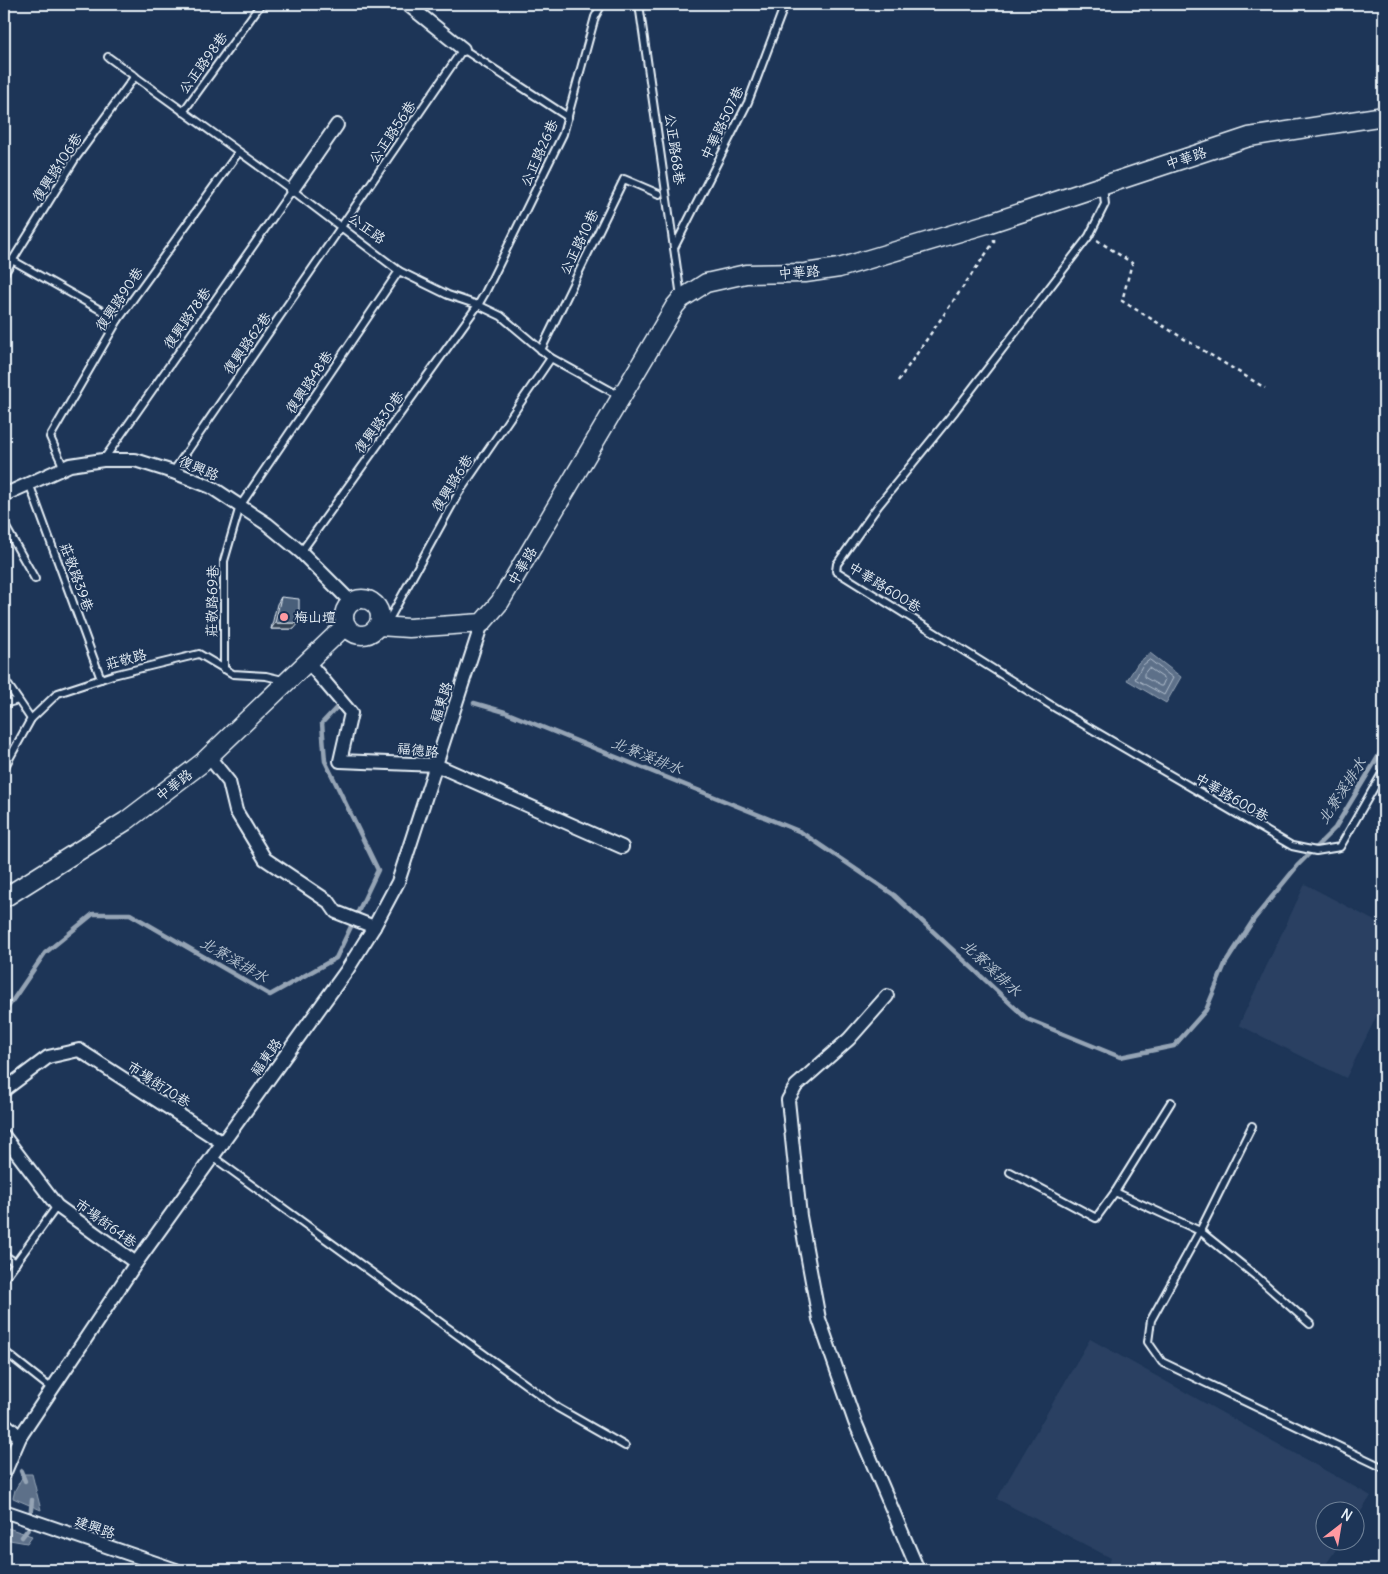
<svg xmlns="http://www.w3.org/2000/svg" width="1388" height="1574" font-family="Delius,'LXGW WenKai TC',sans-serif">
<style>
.built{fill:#2a4162}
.water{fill:#5d7089;stroke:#95a4b5}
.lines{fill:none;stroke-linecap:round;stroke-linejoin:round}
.shore{stroke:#b0bdcc;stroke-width:1}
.stream{stroke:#95a4b5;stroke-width:4.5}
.lane-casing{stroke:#e8f1f8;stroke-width:10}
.street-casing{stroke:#e8f1f8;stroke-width:16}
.secondary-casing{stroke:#e8f1f8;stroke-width:21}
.path{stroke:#e8f1f8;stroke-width:2.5;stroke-dasharray:4 4;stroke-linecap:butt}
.lane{stroke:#1d3557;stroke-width:6}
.street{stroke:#1d3557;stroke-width:12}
.secondary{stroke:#1d3557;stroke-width:18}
.wall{fill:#3f5169;stroke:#e8f1f8}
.shaded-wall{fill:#334255;stroke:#e8f1f8}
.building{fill:#495e7a;stroke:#e8f1f8}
.poi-dot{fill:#ff9aa2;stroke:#1d3557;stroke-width:2}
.labels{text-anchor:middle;stroke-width:4;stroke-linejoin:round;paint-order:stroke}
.street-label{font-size:14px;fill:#e8f1f8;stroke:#1d3557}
.poi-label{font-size:14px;fill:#e8f1f8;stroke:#1d3557;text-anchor:start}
.water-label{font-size:15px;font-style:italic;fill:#b7c4d1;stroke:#1d3557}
</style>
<rect width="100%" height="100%" fill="#1d3557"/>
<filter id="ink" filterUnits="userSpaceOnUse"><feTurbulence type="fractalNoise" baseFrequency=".02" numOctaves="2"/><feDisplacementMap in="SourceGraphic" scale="10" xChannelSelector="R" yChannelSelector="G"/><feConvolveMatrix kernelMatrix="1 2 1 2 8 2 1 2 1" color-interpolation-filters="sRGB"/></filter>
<g filter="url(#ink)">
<g class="built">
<polygon points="1305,884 1384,926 1384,1001 1346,1078 1239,1025"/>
<polygon points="1090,1339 1371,1496 1356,1519 1356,1512 1326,1512 1326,1542 1341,1542 1322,1570 1107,1570 1111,1558 997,1499"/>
</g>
<g class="water">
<polygon points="1150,653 1181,677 1166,703 1127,680 1138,663"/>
<polygon points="24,1474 32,1474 41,1510 13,1498 15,1490"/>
<polygon points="8,1528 32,1536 27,1543 4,1539"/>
</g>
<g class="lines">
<g class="shore">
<polygon points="1150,660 1173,678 1164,695 1135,679 1142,666"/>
<polygon points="1149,668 1165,679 1162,686 1160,686 1144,677 1144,674"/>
</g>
<g class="stream">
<polyline points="474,703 505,712 801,832 894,895 1027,1019 1120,1057 1174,1046 1206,1010 1225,964 1254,919 1298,865 1335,828 1384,747"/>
<polyline points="4,1013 45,953 93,914 130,914 270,995 336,958 378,870 325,761 322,723 338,706"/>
<polyline points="21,1471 25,1481"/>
<polyline points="22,1537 29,1528 32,1500"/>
</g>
<g class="lane-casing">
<g id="lane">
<polyline points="639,4 681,297"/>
<polyline points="108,57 292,190 399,271 448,295 478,305 501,316 551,358 620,396"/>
<polyline points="183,112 261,4"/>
<polyline points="1103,187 1105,204 1089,236 955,411 878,506 837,564 836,571 1057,709 1292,846 1316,851 1340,847 1384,770"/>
<polyline points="674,248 748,102 785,4"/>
<polyline points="12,260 118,320"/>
<polyline points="4,274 75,159 135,76"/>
<polyline points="541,350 624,179 659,194"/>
<polyline points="104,459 292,190"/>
<polyline points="64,468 50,437 118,320 238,153"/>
<polyline points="173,472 463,49 568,117"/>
<polyline points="29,483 101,679"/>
<polyline points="4,524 35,579"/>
<polyline points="301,552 478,305 485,293 563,134 595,17 602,4"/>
<polyline points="386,625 458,494 551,358"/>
<polyline points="224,669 224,561 240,506 399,271"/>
<polyline points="4,679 31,719"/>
<polyline points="4,704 18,700"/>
<polyline points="4,768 31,719 58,693 113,675 199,654 233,674 266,676 283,680"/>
<polyline points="1252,1126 1200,1231 1151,1320 1148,1342 1162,1362 1384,1468"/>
<polyline points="213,1157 558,1408 625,1446"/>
<polyline points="1010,1172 1096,1218 1115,1192 1200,1231 1257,1277 1310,1324"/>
<polyline points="1115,1192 1171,1102"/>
<polyline points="4,1255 16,1263"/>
<polyline points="4,1279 57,1206"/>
<polyline points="4,1351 52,1389"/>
</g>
</g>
<g class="street-casing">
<g id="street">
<polyline points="407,4 463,49"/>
<polyline points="292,190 337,125"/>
<polyline points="4,495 70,465 103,460 135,460 173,472 211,487 267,524 301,552 351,602"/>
<polyline points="308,662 351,713 340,761 436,765 622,847"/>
<polyline points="209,757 229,782 236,811 265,859 329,902 336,912 374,927"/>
<polyline points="887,996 849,1039 796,1086 788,1100 800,1216 819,1319 855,1422 918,1570"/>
<polyline points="4,1090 48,1057 79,1050 223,1143"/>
<polyline points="4,1136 57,1206 136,1263"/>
<polyline points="4,1423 20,1437"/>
<polyline points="4,1474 20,1437 136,1263 347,970 374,927 398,882 482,623"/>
<polyline points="4,1511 176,1570"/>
</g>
</g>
<g class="secondary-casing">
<g id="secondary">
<circle cx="362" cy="617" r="18"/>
<polyline points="379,626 409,628 482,623 500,602 675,306 681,299 706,283 746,274 805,273 839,268 990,223 1249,137 1384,116"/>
<polyline points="4,898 126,821 202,763 346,625"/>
</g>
</g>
<g class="path">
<polyline points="1097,240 1132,263 1122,301 1265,388"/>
<polyline points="898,381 994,242 994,239"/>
</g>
<use href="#lane" class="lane"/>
<use href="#street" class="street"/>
<use href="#secondary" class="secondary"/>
</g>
<polygon class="wall" points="281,597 294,629 271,629 277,604"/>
<polygon class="shaded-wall" points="275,623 299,623 294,629 271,629"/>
<polygon class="building" points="281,597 299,599 299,623 275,623"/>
</g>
<circle class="poi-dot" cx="284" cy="617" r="5"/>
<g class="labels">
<g class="street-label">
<text transform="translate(203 63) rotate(-54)" y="5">公正路98巷</text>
<text transform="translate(722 123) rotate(-64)" y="5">中華路507巷</text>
<text transform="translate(392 132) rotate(-56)" y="5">公正路56巷</text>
<text transform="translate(675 149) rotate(82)" y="5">公正路68巷</text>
<text transform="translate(539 153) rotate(-66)" y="5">公正路26巷</text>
<text transform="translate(1186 158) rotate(-18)" y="5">中華路</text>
<text transform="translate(57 167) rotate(-57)" y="5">復興路106巷</text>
<text transform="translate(367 228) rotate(36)" y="5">公正路</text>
<text transform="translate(579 242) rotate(-64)" y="5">公正路10巷</text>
<text transform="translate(799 272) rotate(-4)" y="5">中華路</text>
<text transform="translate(119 299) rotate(-56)" y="5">復興路90巷</text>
<text transform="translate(187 318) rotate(-55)" y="5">復興路78巷</text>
<text transform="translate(247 343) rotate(-55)" y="5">復興路62巷</text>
<text transform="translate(309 382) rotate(-56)" y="5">復興路48巷</text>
<text transform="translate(379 422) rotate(-54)" y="5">復興路30巷</text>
<text transform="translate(199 468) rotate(23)" y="5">復興路</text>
<text transform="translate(452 483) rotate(-58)" y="5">復興路6巷</text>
<text transform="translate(522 566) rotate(-59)" y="5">中華路</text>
<text transform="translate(77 577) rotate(70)" y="5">莊敬路39巷</text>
<text transform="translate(885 587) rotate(32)" y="5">中華路600巷</text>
<text transform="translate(212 601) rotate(-89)" y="5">莊敬路69巷</text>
<text transform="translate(126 659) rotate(-15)" y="5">莊敬路</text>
<text transform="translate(441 702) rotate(-72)" y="5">福東路</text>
<text transform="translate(418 750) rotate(6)" y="5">福德路</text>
<text transform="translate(174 785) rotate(-38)" y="5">中華路</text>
<text transform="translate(1232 797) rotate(30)" y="5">中華路600巷</text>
<text transform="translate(266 1057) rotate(-54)" y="5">福東路</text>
<text transform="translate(159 1084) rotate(33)" y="5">市場街70巷</text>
<text transform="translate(106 1223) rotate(36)" y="5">市場街64巷</text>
<text transform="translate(95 1527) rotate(19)" y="5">建興路</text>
</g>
<g class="poi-label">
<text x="294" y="622">梅山壇</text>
</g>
<g class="water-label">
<text transform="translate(647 756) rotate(22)" y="5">北寮溪排水</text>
<text transform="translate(1342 791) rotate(-57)" y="5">北寮溪排水</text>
<text transform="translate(234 960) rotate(30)" y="5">北寮溪排水</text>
<text transform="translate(991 968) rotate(43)" y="5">北寮溪排水</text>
</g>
</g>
<rect width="1388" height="1574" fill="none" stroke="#1d3557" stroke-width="20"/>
<rect x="10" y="10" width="1368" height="1554" fill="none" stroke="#e8f1f8" stroke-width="2" filter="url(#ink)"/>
<g transform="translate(1340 1526) rotate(31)"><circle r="24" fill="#1d3557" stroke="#6e8097"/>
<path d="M0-4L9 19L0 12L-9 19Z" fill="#ff9aa2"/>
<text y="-8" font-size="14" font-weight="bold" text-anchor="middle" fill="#e8f1f8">N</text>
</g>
</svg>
